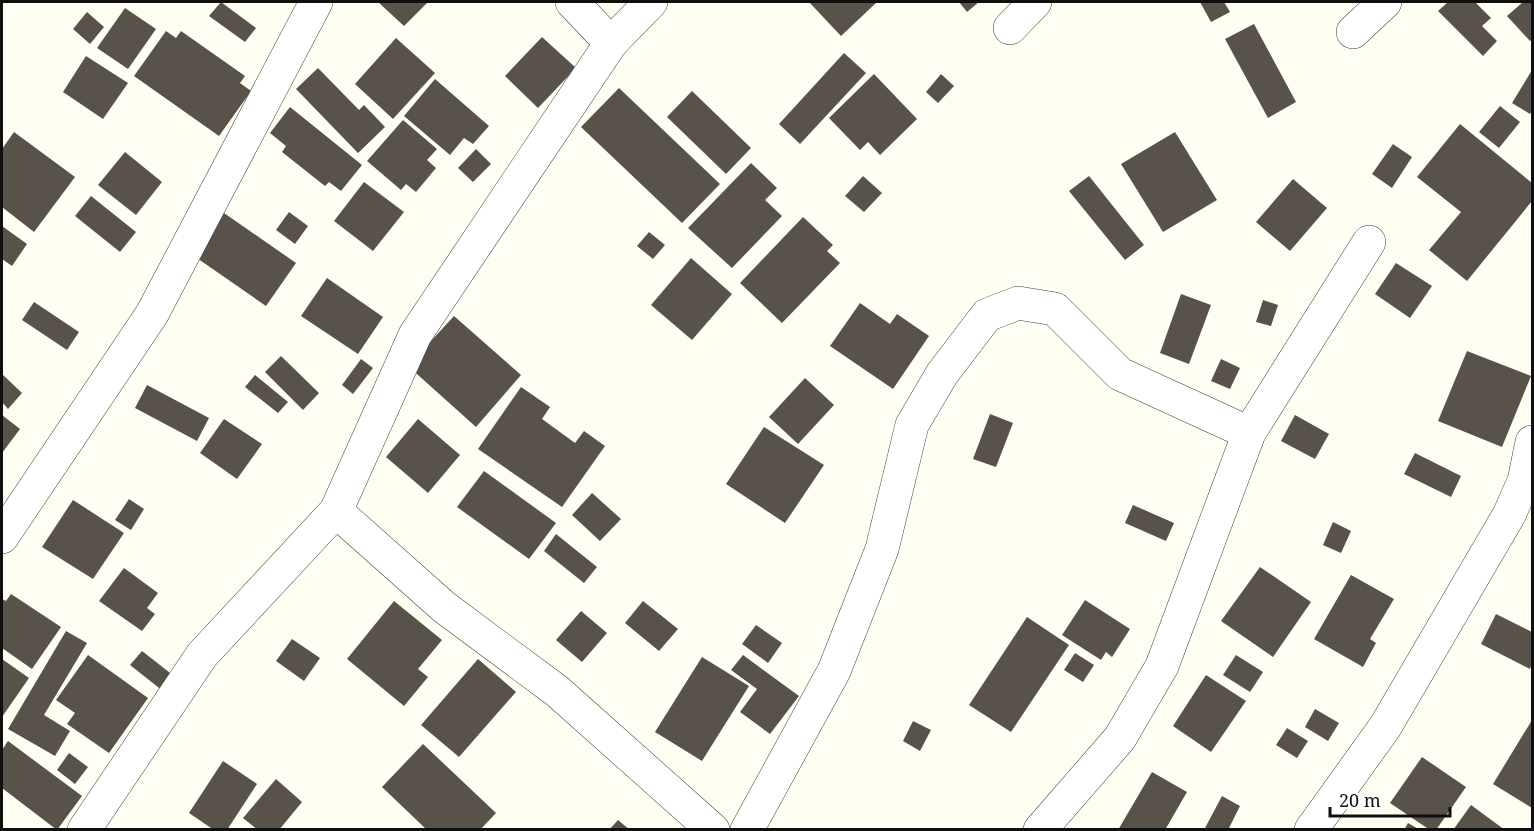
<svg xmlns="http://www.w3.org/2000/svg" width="1534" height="831" font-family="'Noto Serif',serif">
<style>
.building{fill:#58524b}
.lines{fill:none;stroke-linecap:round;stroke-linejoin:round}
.minor-casing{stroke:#424242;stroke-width:34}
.minor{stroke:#fff;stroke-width:33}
</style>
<rect width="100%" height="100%" fill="#fffef2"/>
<g class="building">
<polygon points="221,2 256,28 245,42 209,16"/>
<polygon points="378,2 428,2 404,26"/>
<polygon points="809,2 877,2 841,36"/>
<polygon points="959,2 979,2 967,12"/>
<polygon points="1200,2 1224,2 1230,12 1211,22"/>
<polygon points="1448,2 1475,2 1491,18 1482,26 1497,41 1483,56 1438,11"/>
<polygon points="1523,2 1532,2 1532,39 1530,41 1507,16"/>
<polygon points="125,8 156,29 128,69 97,48"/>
<polygon points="87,12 104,27 90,44 73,29"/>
<polygon points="1254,24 1296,102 1268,118 1225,39"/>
<polygon points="166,31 176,38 181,31 245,76 240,83 251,91 219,136 134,76"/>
<polygon points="542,37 576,68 538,108 505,76"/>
<polygon points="396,38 435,73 393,119 355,84"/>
<polygon points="844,53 866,73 800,144 779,124"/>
<polygon points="86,56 128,83 103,119 63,92"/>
<polygon points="318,68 359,110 364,105 385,127 358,153 296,89"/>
<polygon points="1532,70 1532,110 1530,114 1512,103"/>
<polygon points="874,74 917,119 880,155 868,142 860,150 829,118"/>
<polygon points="941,74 954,86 938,103 926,92"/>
<polygon points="435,79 489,126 473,144 464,138 450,155 404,116"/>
<polygon points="619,88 720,184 682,223 581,127"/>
<polygon points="692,91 751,148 726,174 667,117"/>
<polygon points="1500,106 1520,122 1499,148 1479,132"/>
<polygon points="290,107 362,165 341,191 329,182 325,186 282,152 286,146 270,133"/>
<polygon points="403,120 437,149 427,160 436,168 416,192 406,184 401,190 367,161"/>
<polygon points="1460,124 1532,183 1532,201 1467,281 1429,250 1461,212 1417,177"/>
<polygon points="14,132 75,177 34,232 2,207 2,149"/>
<polygon points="1175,132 1217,200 1163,232 1121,164"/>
<polygon points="1393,144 1412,157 1392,188 1372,174"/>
<polygon points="476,149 491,164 473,182 458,168"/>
<polygon points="125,152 162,182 136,215 98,185"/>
<polygon points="751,163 777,188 765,200 782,216 732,268 688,228"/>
<polygon points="863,176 882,193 864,212 845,196"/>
<polygon points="1089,176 1144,245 1125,260 1069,191"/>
<polygon points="1293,179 1327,208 1290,251 1256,222"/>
<polygon points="364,182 404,212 373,251 334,221"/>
<polygon points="91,196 136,232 120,252 75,216"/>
<polygon points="289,212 308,226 295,244 276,230"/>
<polygon points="224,213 296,263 266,306 194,256"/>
<polygon points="803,217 833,245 827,251 840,263 782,323 740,283"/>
<polygon points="2,226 27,244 12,266 2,259"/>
<polygon points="649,232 665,245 653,259 637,246"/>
<polygon points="691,258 732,294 692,340 651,305"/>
<polygon points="1396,263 1432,286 1410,318 1375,294"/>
<polygon points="327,278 383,317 358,354 301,316"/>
<polygon points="1181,294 1211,305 1189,364 1160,353"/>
<polygon points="1263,300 1278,305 1271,326 1256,322"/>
<polygon points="34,302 79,332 67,350 22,320"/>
<polygon points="860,303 890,324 897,314 929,336 893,389 830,346"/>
<polygon points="454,316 521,375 476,427 408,366"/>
<polygon points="1467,351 1531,376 1502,447 1438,421"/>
<polygon points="281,356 319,393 303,410 265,372"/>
<polygon points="361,359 373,368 353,394 342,385"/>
<polygon points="1221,359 1240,368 1230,389 1211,381"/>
<polygon points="2,374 22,393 8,409 2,402"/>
<polygon points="255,375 288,402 278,413 245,387"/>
<polygon points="805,378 834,405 798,444 769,417"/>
<polygon points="147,385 209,418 197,441 135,408"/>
<polygon points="521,387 550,407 542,419 575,443 584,431 605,446 562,507 478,449"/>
<polygon points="990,414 1013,423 996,467 973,459"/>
<polygon points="2,415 20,429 2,453"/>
<polygon points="1295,415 1329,434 1315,459 1281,441"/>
<polygon points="224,419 262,444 237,479 200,453"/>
<polygon points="418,419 460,455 428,493 386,457"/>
<polygon points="764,427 824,465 785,523 726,484"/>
<polygon points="1415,453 1461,476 1451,497 1404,474"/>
<polygon points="484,471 556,523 529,559 457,507"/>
<polygon points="592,493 621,519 600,541 572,515"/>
<polygon points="129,499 144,509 131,530 115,520"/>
<polygon points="73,500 124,533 93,579 42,547"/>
<polygon points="1133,505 1174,523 1166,541 1125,523"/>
<polygon points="1333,522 1351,531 1341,553 1323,545"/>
<polygon points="556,534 597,567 584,583 544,551"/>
<polygon points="1260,567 1311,602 1273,657 1221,621"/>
<polygon points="124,568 158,593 147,608 155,614 142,631 99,601"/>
<polygon points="1351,575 1394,599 1370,639 1376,643 1363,667 1314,639"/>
<polygon points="11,594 61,627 32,669 2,648 2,599 6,601"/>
<polygon points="1085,600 1130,629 1112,657 1106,652 1101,660 1062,635"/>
<polygon points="394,601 442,640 418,669 428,677 404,706 347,659"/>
<polygon points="643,601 678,629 659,651 625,623"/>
<polygon points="581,611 607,633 582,662 556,640"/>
<polygon points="1496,614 1532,632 1532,663 1530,669 1481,644"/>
<polygon points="1027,617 1069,645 1011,732 969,705"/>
<polygon points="756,625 782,643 768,663 742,644"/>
<polygon points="66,631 87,643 44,715 70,731 55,756 8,729"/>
<polygon points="292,639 320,658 304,681 276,661"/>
<polygon points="142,651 174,676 163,691 130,665"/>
<polygon points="1075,653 1094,665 1083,682 1064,670"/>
<polygon points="88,655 148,698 109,753 67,724 75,713 56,700"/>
<polygon points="743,655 799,696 770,734 740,712 757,689 731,670"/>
<polygon points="1236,655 1263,672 1250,692 1223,675"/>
<polygon points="702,657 749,686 702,761 655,732"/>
<polygon points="2,659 29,678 2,717"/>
<polygon points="478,659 516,692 459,757 421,725"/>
<polygon points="1206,675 1246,701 1211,752 1173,726"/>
<polygon points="1315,709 1339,723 1328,741 1305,727"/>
<polygon points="1532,720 1532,808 1493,784"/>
<polygon points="913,721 931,730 920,751 903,741"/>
<polygon points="1287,728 1308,741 1297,758 1276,745"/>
<polygon points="8,741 82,796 57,830 2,788 2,750"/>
<polygon points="423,744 496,813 480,830 427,830 382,787"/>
<polygon points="69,753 88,767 75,784 57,770"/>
<polygon points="1422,757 1466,787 1436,830 1430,830 1390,803"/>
<polygon points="223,761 257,784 227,830 214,830 189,813"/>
<polygon points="1152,772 1187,792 1165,830 1118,830"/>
<polygon points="276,779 302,802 279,830 258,830 243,818"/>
<polygon points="1222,796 1240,806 1228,830 1208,830 1205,828"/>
<polygon points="1471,805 1505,830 1453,830"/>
<polygon points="618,820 630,830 609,830"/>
<polygon points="1408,823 1420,830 1404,830"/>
</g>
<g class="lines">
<g class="minor-casing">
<g id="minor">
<polyline points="572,2 611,43"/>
<polyline points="1010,28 1035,2"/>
<polyline points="1353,32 1385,2"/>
<polyline points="336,511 444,607 557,691 713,830"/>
<polyline points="2,537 152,314 316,2"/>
<polyline points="84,830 202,655 336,511 415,335 611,43 651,2"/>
<polyline points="747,830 834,671 882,549 912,425 942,374 987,315 1018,303 1055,309 1120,374 1249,433"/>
<polyline points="1040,830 1120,738 1162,666 1249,433 1369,242"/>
<polyline points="1311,830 1385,727 1509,515 1524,481 1532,442"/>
</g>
</g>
<use href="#minor" class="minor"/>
</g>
<rect width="1534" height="831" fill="none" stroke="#0f0f0f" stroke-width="6"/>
<path d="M1330 807v9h120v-9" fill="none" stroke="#0f0f0f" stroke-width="3"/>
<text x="1339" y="807" font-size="18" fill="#0f0f0f" stroke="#ffffff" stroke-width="4.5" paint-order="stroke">20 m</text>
</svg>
